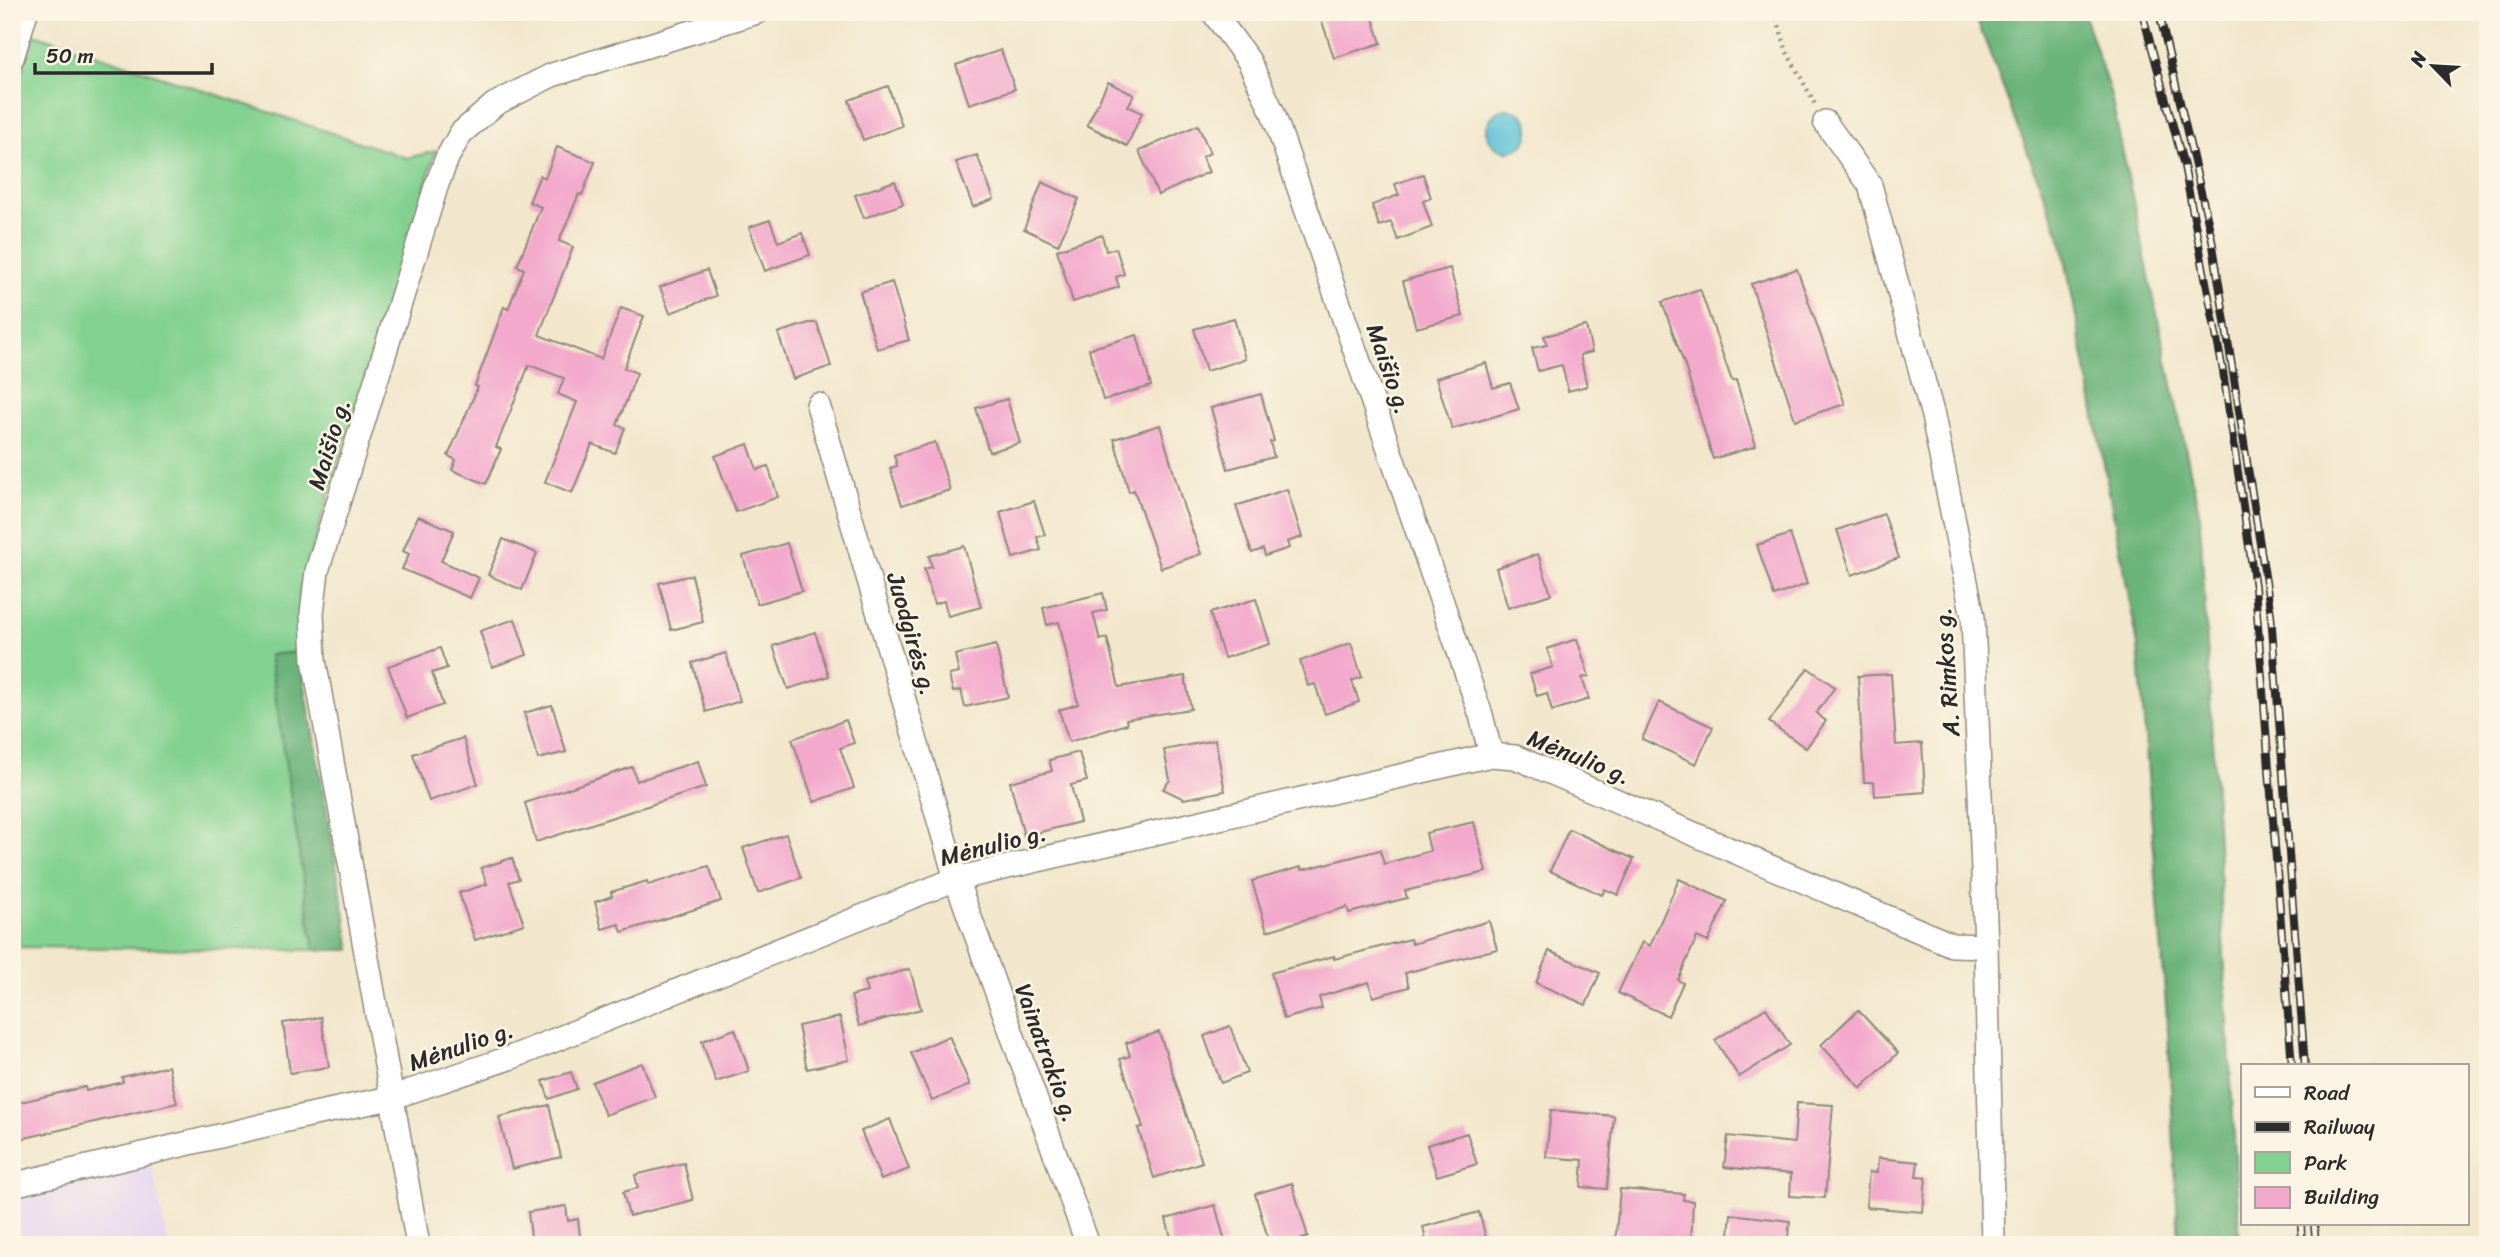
<svg xmlns="http://www.w3.org/2000/svg" width="2500" height="1257" font-family="Sriracha,sans-serif">
<style>
.built{fill:#e5d3f1}
.green{fill:#83d190;stroke:#577e5e;stroke-width:2}
.forest{fill:#6ab37a;stroke:#4a6f52;stroke-width:2}
.water{fill:#5ac1d7;stroke:#427681;stroke-width:2}
.building{fill:#f3a9cc}
.lines{fill:none;stroke-linecap:round;stroke-linejoin:round}
.street-casing{stroke:#8e897c;stroke-width:26}
.path{stroke:#8e897c;stroke-width:4.5;stroke-dasharray:2 5;stroke-linecap:butt}
.street{stroke:#fff;stroke-width:23}
.rail-casing{stroke:#2b2b2b;stroke-width:8}
.rail{stroke:#fcf5e5;stroke-width:5;stroke-dasharray:16;stroke-linecap:butt}
.labels{text-anchor:middle;stroke-width:5;stroke-linejoin:round;paint-order:stroke}
.street-label{font-size:24px;fill:#2b2b2b;stroke:#fcf5e5}
</style>
<rect width="100%" height="100%" fill="#fcf5e5"/>
<filter id="ink" filterUnits="userSpaceOnUse"><feTurbulence type="fractalNoise" baseFrequency=".0143" numOctaves="2"/><feDisplacementMap in="SourceGraphic" scale="14" xChannelSelector="R" yChannelSelector="G"/><feConvolveMatrix kernelMatrix="1 2 1 2 8 2 1 2 1" color-interpolation-filters="sRGB"/></filter>
<filter id="wash" filterUnits="userSpaceOnUse"><feTurbulence type="fractalNoise" baseFrequency=".00686" numOctaves="4" result="noise"/><feDisplacementMap in="SourceGraphic" scale="28" xChannelSelector="R" yChannelSelector="G"/><feGaussianBlur stdDeviation="1.57" result="paint"/><feColorMatrix in="noise" values="0 0 0 0 0 0 0 0 0 0 0 0 0 0 0 0 0 1.4 0 .05"/><feComposite in="paint" operator="in"/></filter>
<g filter="url(#wash)">
<rect width="100%" height="100%" fill="#f2e7cc"/>
<polygon class="built" points="152,1166 168,1245 12,1245 12,1200"/>
<polygon class="green" points="34,34 407,158 436,151 300,588 299,652 269,655 314,950 12,947 12,100"/>
<g class="forest">
<polygon points="1974,12 2083,12 2110,92 2200,517 2240,1245 2179,1245 2168,1032 2138,645 2062,242"/>
<polygon points="299,652 351,950 314,950 269,655"/>
</g>
<circle class="water" cx="1508" cy="130" r="21"/>
<g id="blocks">
<g class="building">
<polygon points="1319,12 1371,12 1381,43 1334,58"/>
<polygon points="1001,50 1015,89 969,104 956,65"/>
<polygon points="1108,82 1134,95 1128,106 1142,113 1127,146 1087,125"/>
<polygon points="888,86 902,126 863,140 849,100"/>
<polygon points="1198,125 1210,153 1202,157 1209,172 1158,195 1139,151"/>
<polygon points="557,147 595,162 582,195 579,194 559,241 573,247 539,335 601,359 621,308 644,316 624,368 637,373 617,425 625,428 615,453 592,444 572,493 545,482 577,402 558,394 564,378 529,365 496,447 501,449 486,484 452,470 456,460 448,456 478,387 475,386 504,307 508,309 524,269 517,266 541,207 529,202 540,175 545,178"/>
<polygon points="977,155 994,199 973,207 956,162"/>
<polygon points="1423,174 1431,198 1423,201 1432,227 1398,240 1391,222 1379,226 1372,205 1399,195 1395,184"/>
<polygon points="895,181 903,204 864,218 855,195"/>
<polygon points="1042,182 1079,199 1058,245 1024,229"/>
<polygon points="770,220 778,242 802,233 810,255 765,271 749,227"/>
<polygon points="1102,235 1106,251 1116,248 1124,274 1116,277 1119,287 1073,302 1057,250"/>
<polygon points="1450,268 1463,316 1416,328 1403,281"/>
<polygon points="1797,269 1845,404 1795,420 1751,284"/>
<polygon points="707,270 716,296 670,313 660,287"/>
<polygon points="892,282 909,340 877,349 860,292"/>
<polygon points="1700,289 1732,381 1736,380 1756,446 1713,459 1685,366 1662,302"/>
<polygon points="1234,318 1245,359 1206,371 1194,329"/>
<polygon points="809,323 817,323 831,366 793,379 778,333"/>
<polygon points="1586,326 1592,352 1580,355 1587,386 1568,391 1562,365 1538,371 1532,348 1547,345 1544,336"/>
<polygon points="1137,335 1151,386 1103,400 1089,349"/>
<polygon points="1486,363 1493,388 1510,383 1519,409 1452,429 1436,378"/>
<polygon points="1261,394 1274,441 1270,442 1274,457 1228,469 1211,408"/>
<polygon points="1007,399 1020,443 989,452 976,408"/>
<polygon points="1160,425 1184,508 1201,554 1161,568 1134,490 1129,492 1114,439"/>
<polygon points="935,442 950,490 902,505 890,468 897,466 894,455"/>
<polygon points="748,444 757,470 768,466 778,497 736,512 715,456"/>
<polygon points="1287,489 1302,537 1287,542 1289,548 1265,556 1263,549 1252,553 1236,506"/>
<polygon points="1034,501 1045,535 1037,537 1041,550 1013,558 1000,512"/>
<polygon points="1884,514 1899,558 1852,575 1837,530"/>
<polygon points="418,516 454,531 441,561 479,578 470,598 402,569 409,554 403,551"/>
<polygon points="1790,534 1807,584 1774,596 1757,545"/>
<polygon points="503,539 537,553 522,590 488,575"/>
<polygon points="787,543 802,591 757,604 743,556"/>
<polygon points="964,546 981,607 948,616 944,601 934,604 924,569 932,567 929,556"/>
<polygon points="1538,554 1551,594 1508,608 1496,568"/>
<polygon points="692,575 703,622 671,630 659,583"/>
<polygon points="1103,593 1107,610 1093,613 1100,640 1107,638 1119,687 1185,676 1191,709 1126,719 1127,724 1069,742 1059,710 1078,704 1059,622 1047,625 1043,608"/>
<polygon points="1256,599 1270,644 1224,658 1210,613"/>
<polygon points="515,619 527,655 492,667 480,631"/>
<polygon points="815,632 829,676 788,689 773,646"/>
<polygon points="1577,639 1589,676 1582,678 1589,699 1552,711 1547,693 1537,696 1530,674 1553,667 1547,649"/>
<polygon points="1351,643 1362,677 1352,681 1359,702 1325,714 1315,684 1308,686 1300,661"/>
<polygon points="996,645 1008,697 965,707 961,690 953,692 949,675 959,673 955,655"/>
<polygon points="440,648 447,668 432,673 443,705 407,718 388,666"/>
<polygon points="726,653 740,701 706,712 692,663"/>
<polygon points="1808,668 1835,687 1816,713 1826,721 1806,748 1769,722"/>
<polygon points="1891,674 1896,745 1922,743 1925,792 1875,796 1874,782 1864,782 1858,676"/>
<polygon points="1659,702 1713,727 1696,764 1642,739"/>
<polygon points="552,705 566,752 538,759 524,713"/>
<polygon points="846,720 854,743 840,748 854,788 814,802 792,739"/>
<polygon points="463,738 478,784 429,801 413,754"/>
<polygon points="1215,740 1225,791 1184,799 1163,789 1170,780 1164,750"/>
<polygon points="1079,752 1087,781 1071,785 1080,822 1024,836 1010,782 1052,771 1049,760"/>
<polygon points="698,761 706,787 536,842 525,803 632,767 637,781"/>
<polygon points="1474,822 1486,872 1405,891 1407,898 1349,913 1347,907 1267,931 1252,881 1301,867 1302,870 1380,850 1384,864 1430,851 1426,833"/>
<polygon points="1569,829 1634,859 1618,895 1605,889 1602,895 1550,871"/>
<polygon points="786,834 801,878 758,893 743,848"/>
<polygon points="512,858 519,879 509,882 524,924 475,940 459,893 487,884 481,868"/>
<polygon points="709,866 721,901 622,932 619,924 602,929 595,902 612,896 611,892 647,881 648,885"/>
<polygon points="1679,879 1727,901 1708,942 1697,937 1678,980 1683,983 1668,1016 1618,993 1642,942 1650,946"/>
<polygon points="1489,921 1497,949 1405,973 1409,987 1373,997 1369,982 1319,997 1322,1008 1284,1019 1271,973 1334,956 1334,959 1410,939 1412,944"/>
<polygon points="1549,951 1600,973 1586,1005 1536,983"/>
<polygon points="910,969 921,1009 859,1026 851,996 867,992 864,982"/>
<polygon points="1766,1008 1790,1045 1739,1077 1715,1040"/>
<polygon points="1858,1010 1898,1053 1861,1088 1821,1045"/>
<polygon points="321,1017 329,1067 290,1073 283,1023"/>
<polygon points="840,1017 849,1060 807,1069 798,1026"/>
<polygon points="1230,1026 1247,1073 1221,1083 1204,1036"/>
<polygon points="735,1029 749,1071 716,1082 702,1041"/>
<polygon points="1159,1032 1202,1162 1154,1178 1138,1128 1143,1127 1120,1059 1130,1056 1126,1043"/>
<polygon points="949,1036 970,1085 932,1101 911,1053"/>
<polygon points="642,1063 655,1097 605,1115 592,1082"/>
<polygon points="168,1066 177,1103 12,1141 12,1104 85,1087 86,1091 123,1082 122,1077"/>
<polygon points="571,1072 577,1089 549,1099 543,1081"/>
<polygon points="1797,1103 1833,1105 1825,1198 1790,1196 1791,1174 1724,1167 1728,1136 1794,1143"/>
<polygon points="549,1105 561,1157 512,1169 499,1117"/>
<polygon points="1551,1110 1614,1116 1607,1189 1581,1187 1583,1160 1546,1157"/>
<polygon points="890,1119 909,1169 881,1180 861,1131"/>
<polygon points="1467,1133 1477,1164 1437,1176 1427,1145"/>
<polygon points="1878,1158 1918,1162 1916,1176 1926,1177 1923,1212 1866,1207 1869,1172 1877,1173"/>
<polygon points="684,1163 693,1200 629,1216 623,1192 638,1188 635,1175"/>
<polygon points="1292,1183 1308,1237 1284,1245 1270,1245 1255,1194"/>
<polygon points="1620,1189 1684,1194 1683,1200 1693,1201 1691,1244 1615,1245"/>
<polygon points="1215,1205 1226,1245 1173,1245 1166,1219"/>
<polygon points="566,1206 568,1221 578,1219 581,1245 532,1245 528,1212"/>
<polygon points="1479,1212 1488,1245 1427,1245 1423,1227"/>
<polygon points="1731,1214 1790,1221 1787,1245 1728,1245"/>
</g>
</g>
</g>
<g filter="url(#ink)">
<use href="#blocks" fill-opacity="0" stroke="#8e897c" stroke-width="2"/>
<g class="lines">
<g class="street-casing">
<g id="street">
<polyline points="1213,12 1249,61 1273,113 1481,715 1491,755"/>
<polyline points="12,58 26,12"/>
<polyline points="1825,122 1870,185 1933,416 1973,617 1986,946 1993,1245"/>
<polyline points="818,405 956,879 1088,1245"/>
<polyline points="12,1185 291,1119 390,1098 515,1056 956,879 1491,755 1515,757 1952,945 1986,946"/>
<polyline points="418,1245 314,660 312,613 317,571 436,187 447,158 461,133 495,104 552,75 757,12"/>
</g>
</g>
<polyline class="path" points="1775,12 1787,52 1815,104"/>
<use href="#street" class="street"/>
<g class="rail-casing">
<g id="rail">
<polyline points="2142,12 2184,166 2223,371 2255,587 2292,1066"/>
<polyline points="2159,12 2212,239 2271,614 2305,1066"/>
<polyline points="2301,1224 2302,1245"/>
<polyline points="2314,1224 2316,1245"/>
</g>
</g>
<use href="#rail" class="rail"/>
</g>
</g>
<g class="labels">
<g class="street-label">
<text transform="translate(1389 369) rotate(71)" y="8">Maišio g.</text>
<text transform="translate(329 444) rotate(-73)" y="8">Maišio g.</text>
<text transform="translate(912 634) rotate(74)" y="8">Juodgirės g.</text>
<text transform="translate(1947 672) rotate(-94)" y="8">A. Rimkos g.</text>
<text transform="translate(1579 757) rotate(22)" y="8">Mėnulio g.</text>
<text transform="translate(993 845) rotate(-14)" y="8">Mėnulio g.</text>
<text transform="translate(461 1046) rotate(-19)" y="8">Mėnulio g.</text>
<text transform="translate(1047 1053) rotate(70)" y="8">Vainatrakio g.</text>
</g>
</g>
<rect width="2500" height="1257" fill="none" stroke="#fcf5e5" stroke-width="42"/>
<rect x="2241" y="1064" width="228" height="161" fill="#fcf5e5" stroke="#a8a49b" stroke-width="2"/>
<rect x="2255" y="1087" width="35" height="10" fill="#ffffff" stroke="#a8a49b" stroke-width="2"/>
<text x="2304" y="1100" font-size="21" fill="#2b2b2b">Road</text>
<rect x="2255" y="1122" width="35" height="10" fill="#2b2b2b" stroke="#a8a49b" stroke-width="2"/>
<text x="2304" y="1134" font-size="21" fill="#2b2b2b">Railway</text>
<rect x="2255" y="1152" width="35" height="21" fill="#83d190" stroke="#a8a49b" stroke-width="2"/>
<text x="2304" y="1170" font-size="21" fill="#2b2b2b">Park</text>
<rect x="2255" y="1187" width="35" height="21" fill="#f3a9cc" stroke="#a8a49b" stroke-width="2"/>
<text x="2304" y="1204" font-size="21" fill="#2b2b2b">Building</text>
<g transform="translate(2433 66) rotate(295)" stroke="#fcf5e5" stroke-width="5" paint-order="stroke">
<path d="M0-5L12 26L0 18L-12 26Z" fill="#2b2b2b"/>
<text y="-10" font-size="19" font-weight="bold" text-anchor="middle" fill="#2b2b2b">N</text>
</g>
<path d="M35 63v10h177v-10" fill="none" stroke="#2b2b2b" stroke-width="3.5"/>
<text x="46" y="63" font-size="21" fill="#2b2b2b" stroke="#fcf5e5" stroke-width="5" paint-order="stroke">50 m</text>
</svg>
